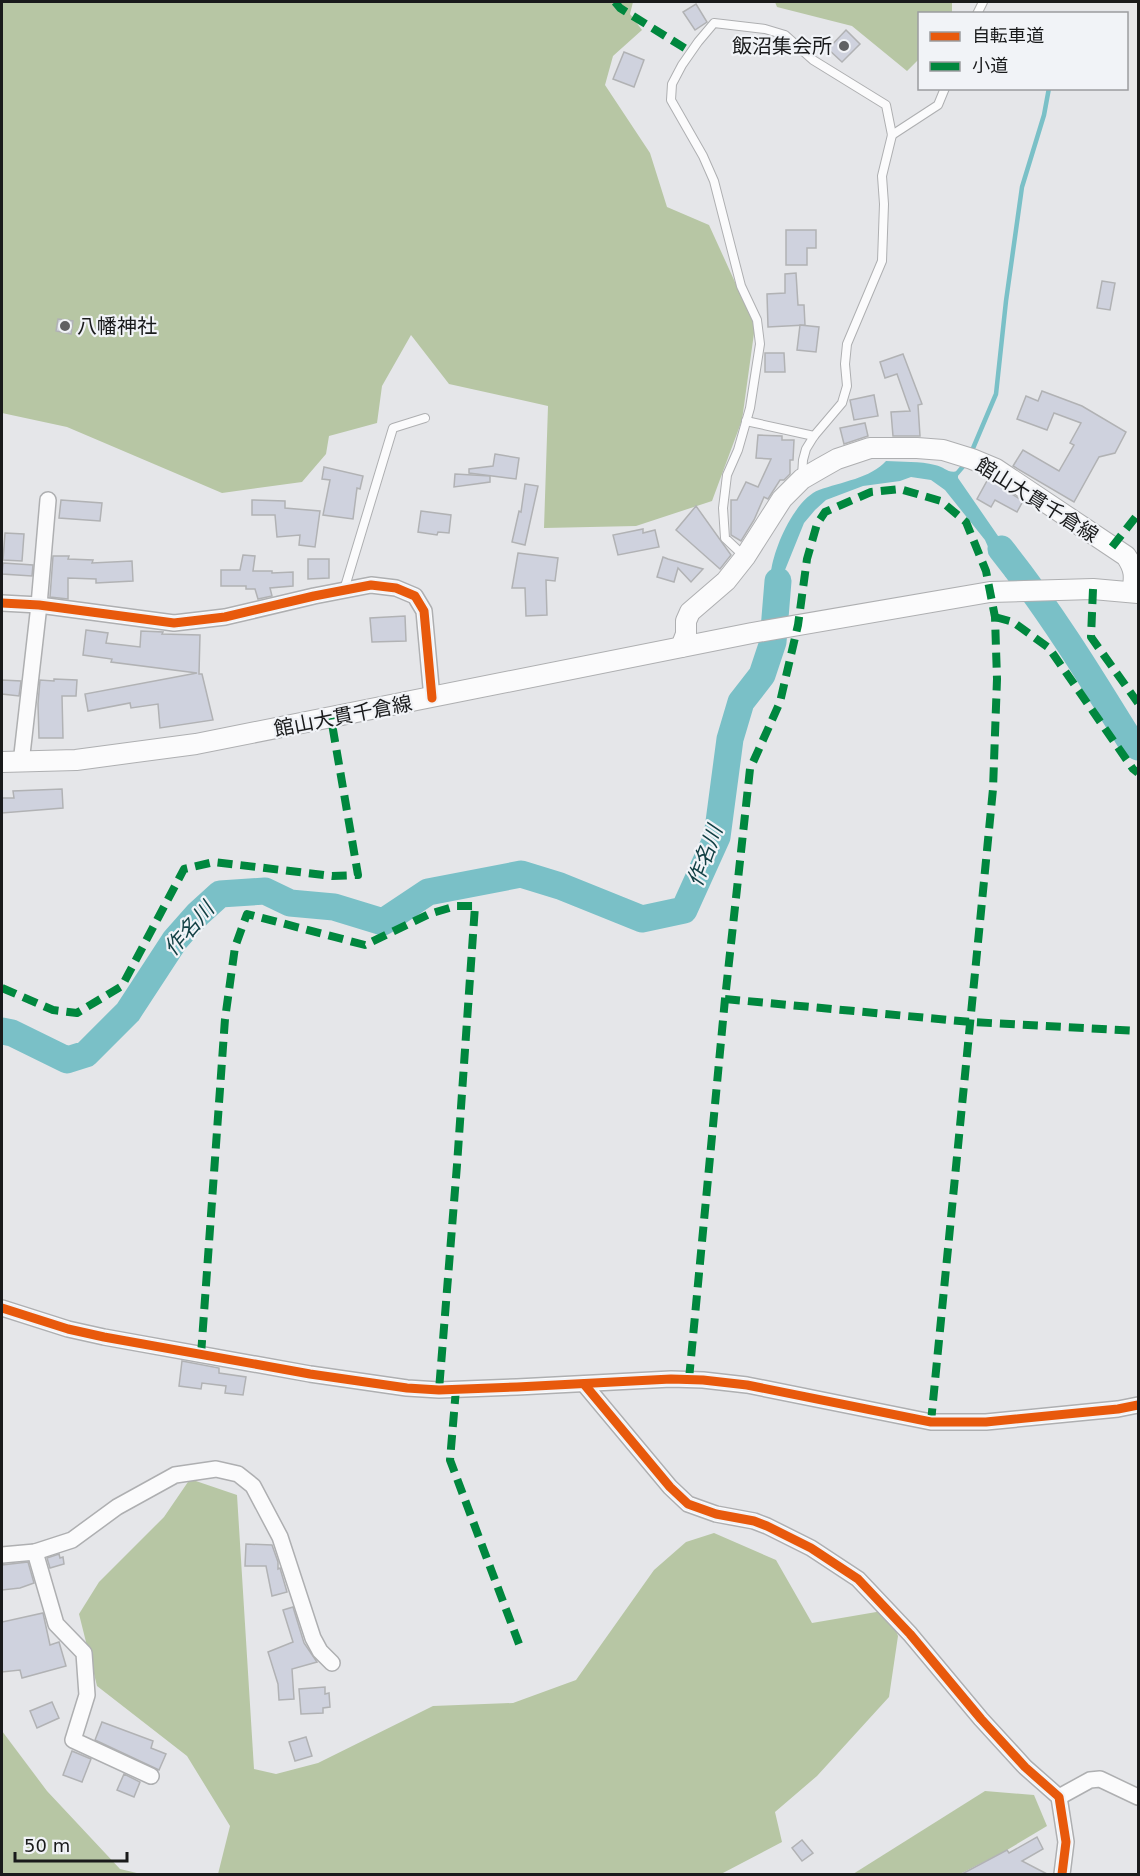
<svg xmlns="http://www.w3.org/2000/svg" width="1140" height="1876" font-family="'DejaVu Sans','Noto Sans JP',sans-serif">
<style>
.forest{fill:#b7c6a4}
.water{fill:#7ac0c7}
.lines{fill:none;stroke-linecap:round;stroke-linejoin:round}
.stream{stroke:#7ac0c7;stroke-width:4.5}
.river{stroke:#7ac0c7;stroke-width:27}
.building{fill:#cfd2de;stroke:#b1b2b4;stroke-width:1.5}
.service-casing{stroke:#aeafb1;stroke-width:10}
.minor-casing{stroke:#aeafb1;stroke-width:18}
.secondary-casing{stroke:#aeafb1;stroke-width:22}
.service{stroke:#fbfbfc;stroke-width:8}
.minor{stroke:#fbfbfc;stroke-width:15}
.secondary{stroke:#fbfbfc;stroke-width:20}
.quiet{stroke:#00873e;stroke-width:8;stroke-dasharray:15 8;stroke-linecap:butt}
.cycleway-casing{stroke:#f1f3f7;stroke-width:13}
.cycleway{stroke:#e8590c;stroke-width:9}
.poi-dot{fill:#606163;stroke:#f1f3f7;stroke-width:2}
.labels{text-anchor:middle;stroke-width:4.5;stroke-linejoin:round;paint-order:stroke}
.poi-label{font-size:20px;fill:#191a1b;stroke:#f1f3f7;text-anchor:end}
.street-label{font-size:20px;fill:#191a1b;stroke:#f1f3f7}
.water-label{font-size:21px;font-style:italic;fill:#124044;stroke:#f1f3f7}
</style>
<rect width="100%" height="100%" fill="#e5e6e9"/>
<g class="forest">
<polygon points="2,2 633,2 630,14 642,30 613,56 605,85 650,153 667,207 709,225 755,326 742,420 712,501 636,526 544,528 548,406 449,384 411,335 382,386 377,423 329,436 326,454 302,482 222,493 67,427 2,413"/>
<polygon points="775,2 952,2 952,13 920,14 919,59 907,71 852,26 777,7"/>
<polygon points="190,1479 237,1495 254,1769 276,1774 318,1763 433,1706 513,1703 576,1680 654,1570 686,1542 714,1533 776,1560 812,1623 888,1610 898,1636 889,1697 817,1776 775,1812 782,1842 721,1874 218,1874 230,1826 187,1756 97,1686 79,1614 99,1582 164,1517"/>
<polygon points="2,1731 47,1791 120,1869 141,1874 2,1874"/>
<polygon points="985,1791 1034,1795 1047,1826 1007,1850 960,1874 853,1874"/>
</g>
<path class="water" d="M886 461C902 462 920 461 935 465 945 467 948 474 958 471V478L1007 549 1010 552 1016 553 1032 576 1006 577 993 558 985 540 945 490 931 480 911 477 900 481 863 486 826 500 815 510 804 523 785 570 782 615 767 618C769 602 769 587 771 572 774 547 795 499 819 490 841 482 871 478 886 461Z"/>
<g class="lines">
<g class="stream">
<polyline points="971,453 996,394 1006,301 1022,187 1044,115 1049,88"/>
<polyline points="954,477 966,463"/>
</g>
<g class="river">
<path d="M1001 549C1049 609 1089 674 1129 739L1138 747"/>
<polyline points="2,1031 12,1033 67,1060 86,1054 128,1012 175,940 198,914 220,894 265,891 290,903 334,907 383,922 428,892 521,874 560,886 642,919 684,910 717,837 730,739 741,702 762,675 773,642 778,581"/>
</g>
</g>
<g class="building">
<polygon points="696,4 707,22 695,30 683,12"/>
<polygon points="846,30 860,44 842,62 828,49"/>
<polygon points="624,52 644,60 634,87 613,79"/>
<polygon points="786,230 816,230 816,248 807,248 807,265 786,265"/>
<polygon points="796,273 798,305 804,305 805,325 768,327 767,294 785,293 785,274"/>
<polygon points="1102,281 1115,283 1110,310 1097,308"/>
<polygon points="58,319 73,321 71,334 56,331"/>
<polygon points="800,325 819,327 816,352 797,350"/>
<polygon points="765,353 784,353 785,372 765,372"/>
<polygon points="903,354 922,404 918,405 920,436 893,436 891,412 910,411 897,374 885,378 880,362"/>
<polygon points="1042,391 1082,406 1126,432 1115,453 1099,457 1074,502 1013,466 1023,450 1059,471 1074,445 1070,443 1081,423 1054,413 1047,430 1017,419 1026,396 1038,401"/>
<polygon points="874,395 878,416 854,420 850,400"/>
<polygon points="865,423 868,436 844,444 840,428"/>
<polygon points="758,435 782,436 782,440 794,440 793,460 790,460 790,474 784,480 780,480 768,499 764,497 754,520 741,541 731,535 731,500 737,500 746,482 758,487 771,459 756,458"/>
<polygon points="495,454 519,458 516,479 469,473 469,469 493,466"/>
<polygon points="324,467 363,476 360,489 357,488 353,519 323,515 330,480 322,479"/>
<polygon points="455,474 490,476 490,482 454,487"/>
<polygon points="988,479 1023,501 1017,512 995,500 991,507 977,499"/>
<polygon points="525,484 538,486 525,545 512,542 519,511 521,512"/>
<polygon points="61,500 102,503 100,521 59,518"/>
<polygon points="252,500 285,501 285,508 320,511 315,547 299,545 300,535 277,537 275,515 252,515"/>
<polygon points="696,506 731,555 720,569 676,530"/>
<polygon points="421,511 451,515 449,533 438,532 437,535 418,532"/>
<polygon points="643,529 643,533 655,530 659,547 618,555 613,535"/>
<polygon points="5,533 24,534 22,561 3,560"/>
<polygon points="518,553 558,558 555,581 546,580 547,615 526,616 525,588 512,588"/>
<polygon points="243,555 255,556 253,571 272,571 272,573 293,572 293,586 270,588 272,596 258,599 255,589 246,589 246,586 221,586 221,570 240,570"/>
<polygon points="53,556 69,556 68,559 93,560 92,563 132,561 133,581 96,583 96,579 68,578 68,599 50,597"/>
<polygon points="663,557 668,559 703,569 691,582 678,568 674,582 657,577"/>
<polygon points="308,559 329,559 329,578 308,579"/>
<polygon points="3,563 33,565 32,576 2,574"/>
<polygon points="405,616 406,641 372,642 370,618"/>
<polygon points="86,630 108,633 106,643 140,647 141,631 163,632 162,634 200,635 199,674 202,674 213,720 160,728 158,704 131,708 130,703 88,711 85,694 197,673 111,662 112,659 83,655"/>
<polygon points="54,679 77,680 76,696 62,696 63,738 39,738 38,704 40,680 54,681"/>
<polygon points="2,680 21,681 19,696 2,694"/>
<polygon points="62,789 63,808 2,813 2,798 14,798 13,791"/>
<polygon points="182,1361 219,1368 219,1373 246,1377 243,1395 225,1393 226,1386 202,1383 201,1389 179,1386"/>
<polygon points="246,1544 272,1545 278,1562 278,1569 280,1568 287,1592 272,1596 266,1566 245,1566"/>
<polygon points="59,1554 60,1558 63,1557 64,1564 50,1568 47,1558"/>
<polygon points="28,1562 34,1583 20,1588 2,1590 2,1565"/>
<polygon points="293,1607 304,1643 317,1662 292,1669 294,1699 279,1700 278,1684 268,1652 293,1642 283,1610"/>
<polygon points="43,1613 50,1645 59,1642 66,1666 22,1678 20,1670 2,1672 2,1622"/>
<polygon points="325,1687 325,1694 329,1693 330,1707 323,1708 323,1713 301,1714 299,1689"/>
<polygon points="52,1702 59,1718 37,1728 30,1711"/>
<polygon points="102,1722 153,1741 151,1748 166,1754 159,1770 95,1740"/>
<polygon points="306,1737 312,1756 295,1761 289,1742"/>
<polygon points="72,1751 91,1759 82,1782 63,1775"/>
<polygon points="124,1774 140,1782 134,1797 117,1790"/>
<polygon points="1037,1837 1043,1849 1022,1861 1049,1875 960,1875 1007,1850 1009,1853"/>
<polygon points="802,1840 813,1853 802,1861 792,1848"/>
</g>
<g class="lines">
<g class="service-casing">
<g id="service">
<polyline points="977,14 983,2"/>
<polyline points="892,135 938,105 945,88"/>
<polyline points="746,421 814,436"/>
<polyline points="744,556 725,538 723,508 727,475 738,450 750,408 760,344 757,320 741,286 714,181 703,156 671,100 672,84 682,65 698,42 714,23 765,29 785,35 813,60 886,105 892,135 882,176 884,204 882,261 847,344 845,364 847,386 842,403 814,436 806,449 803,460 802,476"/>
<polyline points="344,590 393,428 425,418"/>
</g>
</g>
<g class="minor-casing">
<g id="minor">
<polyline points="2,603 39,605 174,623 225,617 314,596 371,585 396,588 415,596 424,611 432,698"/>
<polyline points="21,763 39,605 48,500"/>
<polyline points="2,1308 68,1329 104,1337 310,1374 407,1388 439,1390 517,1387 671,1379 703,1380 747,1385 931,1422 986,1422 1118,1409 1138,1405"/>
<polyline points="584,1384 670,1487 688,1504 716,1514 754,1521 767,1526 811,1548 858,1579 910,1634 981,1719 1025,1767 1059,1797 1066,1842 1062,1874"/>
<polyline points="35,1552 56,1624 84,1653 87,1695 73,1740 151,1776"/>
<polyline points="2,1555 35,1552 72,1540 117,1507 175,1475 216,1469 238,1474 253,1486 280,1537 313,1638 320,1651 332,1663"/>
<polyline points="1059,1797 1090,1780 1100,1779 1138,1797"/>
</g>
</g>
<g class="secondary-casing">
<g id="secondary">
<path d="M681 647 686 634V621L690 612 726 581 745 557 782 499 802 479 821 468 837 459 870 448H917L943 450 972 459 996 469 1126 556C1135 569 1135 577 1132 592"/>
<polyline points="2,762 76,760 196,744 752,633 990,592 1093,589 1138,593"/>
</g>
</g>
<use href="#service" class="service"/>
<use href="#minor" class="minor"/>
<use href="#secondary" class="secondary"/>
<g class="quiet">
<polyline points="615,2 620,8 691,52"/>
<polyline points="1112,547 1138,514"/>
<polyline points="1093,589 1091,637 1138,703"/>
<polyline points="995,617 1013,622 1049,648 1133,769 1138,773"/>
<polyline points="2,988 53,1010 77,1013 122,986 184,869 214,862 332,876 358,875 331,718"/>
<polyline points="725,999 971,1022 1138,1031"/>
<polyline points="201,1355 225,1019 235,947 247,914 365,945 429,914 456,906 475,906 457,1165 439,1390"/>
<polyline points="689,1379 725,999 750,769 780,702 798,625 807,559 817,524 825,512 871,492 900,489 941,501 966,522 986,571 995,617 997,679 993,789 931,1422"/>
<polyline points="456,1389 450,1460 519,1644"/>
</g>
<g class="cycleway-casing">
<g id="cycleway">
<polyline points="2,603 39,605 174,623 225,617 314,596 371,585 396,588 415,596 424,611 432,698"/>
<polyline points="2,1308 68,1329 104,1337 310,1374 407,1388 439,1390 517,1387 671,1379 703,1380 747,1385 931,1422 986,1422 1118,1409 1138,1405"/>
<polyline points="584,1384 670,1487 688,1504 716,1514 754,1521 767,1526 811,1548 858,1579 910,1634 981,1719 1025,1767 1059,1797 1066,1842 1062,1874"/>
</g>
</g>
<use href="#cycleway" class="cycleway"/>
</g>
<g class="poi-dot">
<circle cx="844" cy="46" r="6"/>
<circle cx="65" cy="326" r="6"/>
</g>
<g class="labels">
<g class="poi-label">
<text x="832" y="53">飯沼集会所</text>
<text x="77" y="333" text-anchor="start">八幡神社</text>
</g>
<g class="street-label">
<text transform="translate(1037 500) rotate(32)" y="7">館山大貫千倉線</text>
<text transform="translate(343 716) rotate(-11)" y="7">館山大貫千倉線</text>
</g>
<g class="water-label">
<text transform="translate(705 856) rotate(-70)" y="7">作名川</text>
<text transform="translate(189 929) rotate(-49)" y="7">作名川</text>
</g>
</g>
<rect width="1140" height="1876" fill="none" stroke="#191a1b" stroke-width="6"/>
<rect x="918" y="12" width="210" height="78" fill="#f1f3f7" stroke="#9b9c9f" stroke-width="1.5"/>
<rect x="930" y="32" width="30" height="9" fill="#e8590c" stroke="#9b9c9f" stroke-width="1.5"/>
<text x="972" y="42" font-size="18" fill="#191a1b">自転車道</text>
<rect x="930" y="62" width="30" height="9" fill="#00873e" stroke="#9b9c9f" stroke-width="1.5"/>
<text x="972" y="72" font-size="18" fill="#191a1b">小道</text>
<path d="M15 1852v9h112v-9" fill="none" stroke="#191a1b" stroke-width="3"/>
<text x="24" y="1852" font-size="18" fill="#191a1b" stroke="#f1f3f7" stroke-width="4.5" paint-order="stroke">50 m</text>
</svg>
